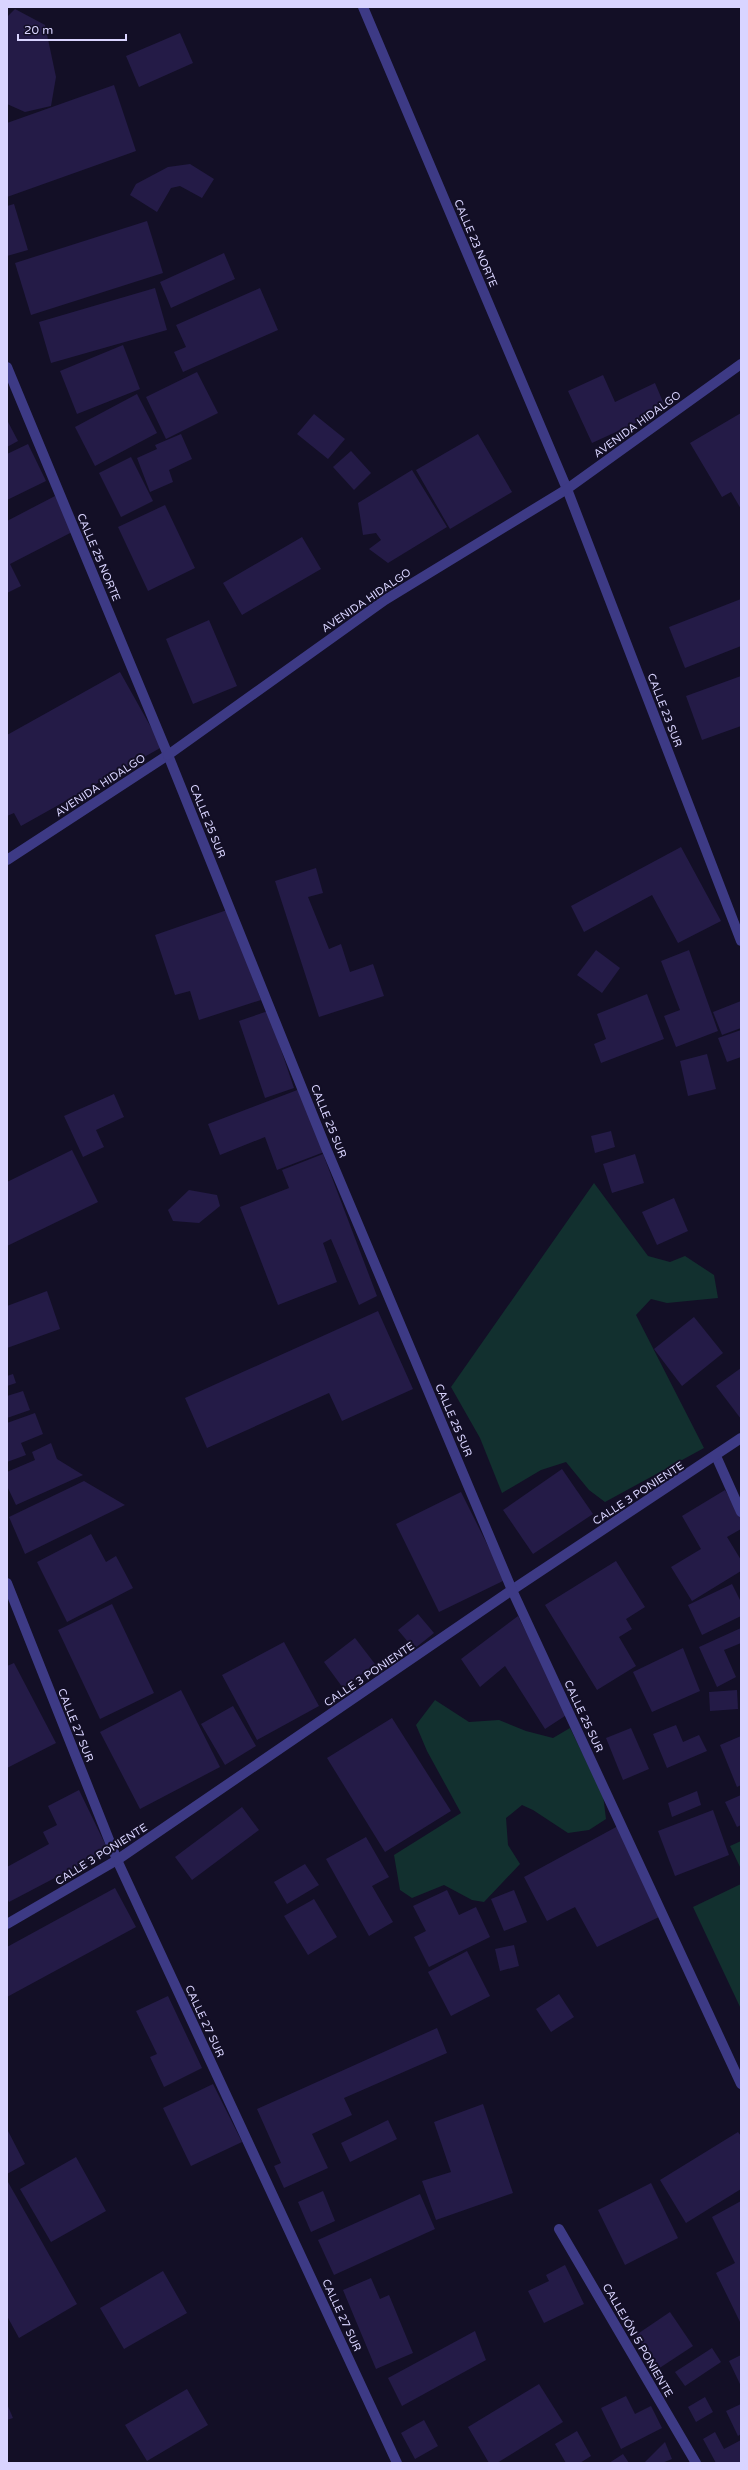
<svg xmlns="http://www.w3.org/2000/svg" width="748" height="2470" font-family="'Varela Round',sans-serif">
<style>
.green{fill:#12302f}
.building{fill:#241b47}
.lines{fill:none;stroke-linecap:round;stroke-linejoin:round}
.minor{stroke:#3d3a85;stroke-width:10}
.tertiary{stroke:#3d3a85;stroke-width:10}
.labels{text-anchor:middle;stroke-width:4;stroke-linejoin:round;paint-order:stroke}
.street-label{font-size:11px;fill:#d9d4ff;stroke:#130f26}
</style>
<rect width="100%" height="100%" fill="#130f26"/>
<g class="green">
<polygon points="594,1183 648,1256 670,1262 685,1256 714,1275 718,1298 667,1303 651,1299 636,1315 704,1448 605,1502 589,1490 566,1462 541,1470 502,1493 480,1438 451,1387"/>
<polygon points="435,1700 469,1722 499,1720 526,1731 553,1738 570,1728 603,1795 606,1819 589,1830 568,1833 533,1810 522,1805 506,1818 508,1845 520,1864 484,1902 472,1900 444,1885 412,1898 400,1890 394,1855 461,1813 427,1751 416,1725"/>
<polygon points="741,1841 741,1869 730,1846"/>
<polygon points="741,1884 741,2009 693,1907"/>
</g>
<g class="building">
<polygon points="15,9 45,25 56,77 51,106 25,112 7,104 7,17"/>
<polygon points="180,33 193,63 139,87 126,56"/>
<polygon points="114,85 136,151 7,197 7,123"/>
<polygon points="190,164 214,179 202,198 180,186 171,188 157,212 130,195 136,184 168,167"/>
<polygon points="14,204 28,250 7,256 7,206"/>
<polygon points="147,221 163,273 31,315 15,263"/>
<polygon points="224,253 235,279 171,308 160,282"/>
<polygon points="155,288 167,330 51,363 39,322"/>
<polygon points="260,288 278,330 183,372 174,352 186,347 176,325"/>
<polygon points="123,345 140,389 77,414 60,371"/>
<polygon points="197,372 218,413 166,439 146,397"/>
<polygon points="603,375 615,402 655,383 666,409 592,443 568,391"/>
<polygon points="137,394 157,433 95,466 75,427"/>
<polygon points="741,413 741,509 731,492 722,497 690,443"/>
<polygon points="314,414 345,439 328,459 297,434"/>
<polygon points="7,420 18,441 7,447"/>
<polygon points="181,434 192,459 169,470 173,482 150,492 137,458 157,449 155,445"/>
<polygon points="478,434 512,492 450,529 416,470"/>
<polygon points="28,444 46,481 7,500 7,454"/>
<polygon points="351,451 371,473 354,490 333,467"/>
<polygon points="131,457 153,501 121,517 99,473"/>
<polygon points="412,470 447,527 388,563 369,549 381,540 376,533 363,535 358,503"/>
<polygon points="55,496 74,531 10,564 21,586 7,593 7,521"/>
<polygon points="165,505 195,568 148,591 118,527"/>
<polygon points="302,537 321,569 242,615 223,583"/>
<polygon points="741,599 741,646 685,668 669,627"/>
<polygon points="209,620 237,686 193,704 166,639"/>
<polygon points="120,672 162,747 21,826 14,813 7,816 7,735"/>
<polygon points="741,676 741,726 702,740 686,696"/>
<polygon points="681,847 721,921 678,943 652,895 584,932 571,906"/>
<polygon points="316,868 323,893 308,897 329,949 341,944 350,972 373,964 384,996 319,1017 275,881"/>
<polygon points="227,910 261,1000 199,1020 190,991 175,995 155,935"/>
<polygon points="596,950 620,968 602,993 577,975"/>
<polygon points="689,950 718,1031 676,1047 664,1016 680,1010 661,961"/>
<polygon points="647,994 664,1039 601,1063 594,1044 606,1039 597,1014"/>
<polygon points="741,1001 741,1028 722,1035 713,1012"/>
<polygon points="268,1011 294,1088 265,1098 239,1021"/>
<polygon points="741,1030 741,1057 727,1062 718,1038"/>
<polygon points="707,1054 716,1089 688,1096 680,1061"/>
<polygon points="300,1089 324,1152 277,1170 265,1137 220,1155 208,1124"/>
<polygon points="114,1094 124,1117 96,1130 104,1147 83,1157 64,1116"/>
<polygon points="611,1131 615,1147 595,1153 591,1136"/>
<polygon points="72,1150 98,1202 7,1246 7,1182"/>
<polygon points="323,1154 377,1296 359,1305 331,1239 323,1243 337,1282 278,1305 240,1207 289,1188 282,1170"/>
<polygon points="635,1154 644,1183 612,1193 603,1164"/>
<polygon points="189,1190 217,1195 220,1206 199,1223 173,1221 168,1210"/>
<polygon points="674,1198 688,1231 657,1245 642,1212"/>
<polygon points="47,1291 60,1329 7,1348 7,1306"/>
<polygon points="378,1311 413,1389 342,1421 329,1393 207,1448 185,1398"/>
<polygon points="694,1317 723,1353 682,1386 654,1349"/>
<polygon points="741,1368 741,1419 716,1386"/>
<polygon points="13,1374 16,1383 7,1386 7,1376"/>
<polygon points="23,1391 30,1410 7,1418 7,1396"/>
<polygon points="35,1413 43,1434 21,1443 26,1455 7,1462 7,1423"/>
<polygon points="51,1443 57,1459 83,1475 16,1505 7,1486 7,1472 35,1460 32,1452"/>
<polygon points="562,1469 593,1514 533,1554 503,1510"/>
<polygon points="84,1481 125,1505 25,1554 9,1517"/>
<polygon points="725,1490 741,1517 741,1529 727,1537 741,1560 741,1571 692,1601 671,1567 701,1549 682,1516"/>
<polygon points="461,1492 505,1580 439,1612 396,1524"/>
<polygon points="91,1534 106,1562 116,1556 133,1588 67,1622 37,1562"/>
<polygon points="616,1561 645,1607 626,1619 632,1629 619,1637 636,1666 597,1690 545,1605"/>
<polygon points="732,1584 741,1602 741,1616 702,1635 688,1605"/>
<polygon points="112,1604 154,1693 100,1719 58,1630"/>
<polygon points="418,1614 434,1633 414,1649 398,1630"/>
<polygon points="518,1616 568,1714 545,1729 505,1666 480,1687 461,1659"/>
<polygon points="741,1628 741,1643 724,1650 736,1677 717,1687 699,1647"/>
<polygon points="355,1638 375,1664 343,1688 324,1662"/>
<polygon points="284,1642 319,1706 257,1740 222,1675"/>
<polygon points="683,1648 700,1691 652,1712 633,1672"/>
<polygon points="14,1663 56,1743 7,1768 7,1666"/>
<polygon points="181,1690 220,1767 140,1809 100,1732"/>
<polygon points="737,1690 738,1709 710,1711 709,1692"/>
<polygon points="233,1706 256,1746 225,1765 201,1724"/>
<polygon points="392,1718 451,1811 385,1852 327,1758"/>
<polygon points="676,1725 683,1742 699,1735 707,1751 667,1768 653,1734"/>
<polygon points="631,1728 649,1769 623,1780 606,1738"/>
<polygon points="741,1736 741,1785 737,1787 720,1745"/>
<polygon points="79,1790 108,1850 9,1902 7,1898 7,1867 49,1844 43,1832 57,1825 48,1806"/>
<polygon points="697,1791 701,1805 672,1817 668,1803"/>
<polygon points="741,1795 741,1825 737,1827 725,1802"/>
<polygon points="242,1807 259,1830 192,1880 175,1857"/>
<polygon points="713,1810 729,1855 675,1876 658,1831"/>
<polygon points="618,1826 659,1917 597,1947 575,1907 547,1921 524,1877"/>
<polygon points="366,1837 389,1877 372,1886 393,1922 369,1936 326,1859"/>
<polygon points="305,1864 319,1885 287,1904 274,1882"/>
<polygon points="115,1888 136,1927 7,1997 7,1947"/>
<polygon points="447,1890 459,1915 476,1907 490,1937 429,1967 414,1937 426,1931 413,1906"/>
<polygon points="514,1890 527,1922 504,1931 491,1899"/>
<polygon points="314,1899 337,1937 308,1955 284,1916"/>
<polygon points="514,1945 519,1966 500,1971 495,1949"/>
<polygon points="467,1951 490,1996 451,2016 428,1972"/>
<polygon points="559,1994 574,2017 551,2032 536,2009"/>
<polygon points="168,1996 202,2068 164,2087 150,2057 157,2054 136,2011"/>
<polygon points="437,2028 447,2053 344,2098 352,2115 312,2134 328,2168 284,2188 274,2166 281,2163 257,2109"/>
<polygon points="213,2084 242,2142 191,2166 163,2108"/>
<polygon points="483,2104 513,2193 436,2220 422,2181 451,2172 434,2122"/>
<polygon points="388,2120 397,2139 350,2162 341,2143"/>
<polygon points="7,2129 25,2164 7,2174"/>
<polygon points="738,2132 741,2136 741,2189 686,2223 660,2180"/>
<polygon points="76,2157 106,2211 51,2242 20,2189"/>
<polygon points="8,2182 77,2304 19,2338 7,2316"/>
<polygon points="651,2183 678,2238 625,2265 598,2210"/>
<polygon points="323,2191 335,2221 311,2232 298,2202"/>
<polygon points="420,2194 435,2229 334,2275 318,2240"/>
<polygon points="741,2201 741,2324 716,2273 735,2263 712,2217"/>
<polygon points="565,2265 584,2304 544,2323 528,2291 549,2281 546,2275"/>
<polygon points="163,2271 187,2313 124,2349 100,2308"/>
<polygon points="371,2278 380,2299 389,2295 413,2353 376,2369 343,2290"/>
<polygon points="670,2312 693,2346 658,2369 636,2335"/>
<polygon points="475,2331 486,2360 402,2406 388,2378"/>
<polygon points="712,2348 721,2362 685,2386 675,2372"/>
<polygon points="741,2355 741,2383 740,2384 729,2361"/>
<polygon points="539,2384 563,2422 497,2463 489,2463 468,2427"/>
<polygon points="187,2389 208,2425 147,2461 125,2425"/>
<polygon points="626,2396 635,2414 651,2406 662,2428 621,2449 601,2408"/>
<polygon points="705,2397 713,2412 696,2422 688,2407"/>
<polygon points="7,2404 13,2418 7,2420"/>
<polygon points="741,2404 741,2434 738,2436 726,2411"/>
<polygon points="424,2420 438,2446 415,2459 401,2433"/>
<polygon points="577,2431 591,2456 580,2463 566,2463 555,2444"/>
<polygon points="715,2432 724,2449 741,2440 741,2463 716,2463 703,2439"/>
<polygon points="665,2442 672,2459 662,2463 644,2463"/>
<polygon points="623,2454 629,2463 609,2463"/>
</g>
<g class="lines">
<g class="minor">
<polyline points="363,7 567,489 741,941"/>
<polyline points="7,860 168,755"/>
<polyline points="716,1456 741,1512"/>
<polyline points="7,1583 117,1860 397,2463"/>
<polyline points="7,1924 117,1860 512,1590 741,1438"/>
<polyline points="559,2229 696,2463"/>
</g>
<g class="tertiary">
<polyline points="7,367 168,755 326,1148 512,1590 741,2084"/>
<polyline points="168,755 385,600 567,489 741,364"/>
</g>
</g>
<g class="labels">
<g class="street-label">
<text transform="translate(476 243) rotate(67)" y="4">CALLE 23 NORTE</text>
<text transform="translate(637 424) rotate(-36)" y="4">AVENIDA HIDALGO</text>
<text transform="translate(99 557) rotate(67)" y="4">CALLE 25 NORTE</text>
<text transform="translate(366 600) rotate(-34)" y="4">AVENIDA HIDALGO</text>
<text transform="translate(665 710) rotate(69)" y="4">CALLE 23 SUR</text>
<text transform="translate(100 785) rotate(-33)" y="4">AVENIDA HIDALGO</text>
<text transform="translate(208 821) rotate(68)" y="4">CALLE 25 SUR</text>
<text transform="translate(329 1121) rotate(68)" y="4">CALLE 25 SUR</text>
<text transform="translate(454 1420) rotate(67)" y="4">CALLE 25 SUR</text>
<text transform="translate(638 1493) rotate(-33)" y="4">CALLE 3 PONIENTE</text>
<text transform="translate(369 1674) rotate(-34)" y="4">CALLE 3 PONIENTE</text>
<text transform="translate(584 1716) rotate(65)" y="4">CALLE 25 SUR</text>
<text transform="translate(76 1725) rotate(68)" y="4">CALLE 27 SUR</text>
<text transform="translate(101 1854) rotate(-32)" y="4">CALLE 3 PONIENTE</text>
<text transform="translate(205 2021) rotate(65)" y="4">CALLE 27 SUR</text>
<text transform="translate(342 2315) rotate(65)" y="4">CALLE 27 SUR</text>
<text transform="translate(638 2340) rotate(60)" y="4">CALLEJÓN 5 PONIENTE</text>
</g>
</g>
<rect width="748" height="2470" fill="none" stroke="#d9d4ff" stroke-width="16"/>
<path d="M18 34v6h108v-6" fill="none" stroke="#d9d4ff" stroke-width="2"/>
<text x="24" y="34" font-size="12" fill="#d9d4ff" stroke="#130f26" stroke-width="3" paint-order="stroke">20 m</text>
</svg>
